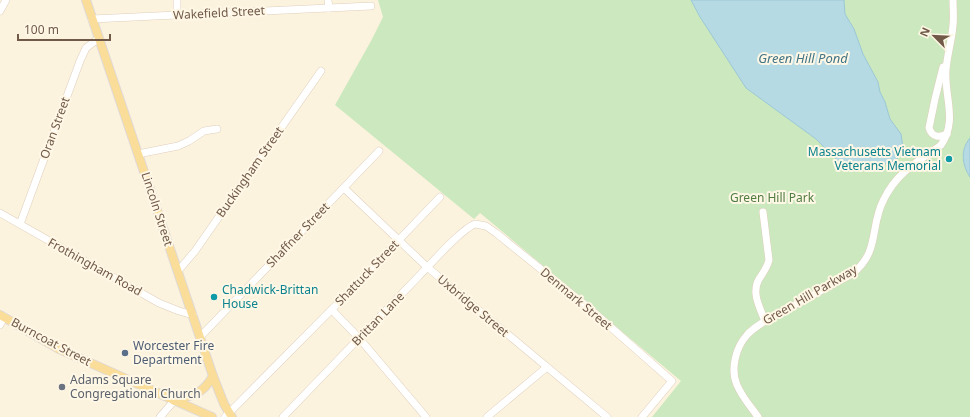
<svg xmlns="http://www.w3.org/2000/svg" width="970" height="417" font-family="'Noto Sans',sans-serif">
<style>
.green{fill:#cce8bf}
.water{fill:#b5dae4;stroke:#9bc8d6}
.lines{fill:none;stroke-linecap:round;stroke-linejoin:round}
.minor-casing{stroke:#dfcfbc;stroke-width:8}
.major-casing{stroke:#e0dad7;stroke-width:10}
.minor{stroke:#fff;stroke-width:7}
.major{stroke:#fadd98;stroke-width:8}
.culture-dot{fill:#0f9aa8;stroke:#fff7e5;stroke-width:1.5}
.service-dot{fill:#5c6f8a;stroke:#fff7e5;stroke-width:1.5}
.worship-dot{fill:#6b7280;stroke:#fff7e5;stroke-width:1.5}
.labels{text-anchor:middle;stroke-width:4;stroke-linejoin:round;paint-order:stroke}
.street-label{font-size:12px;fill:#715948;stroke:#fff7e5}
.culture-label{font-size:12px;fill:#0d838f;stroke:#fff7e5;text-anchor:end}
.park-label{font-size:12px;fill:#507d42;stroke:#fff7e5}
.service-label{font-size:12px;fill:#4e5e75;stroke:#fff7e5;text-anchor:start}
.worship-label{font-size:12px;fill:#5b616d;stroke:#fff7e5;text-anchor:start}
.water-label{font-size:13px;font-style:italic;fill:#417485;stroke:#fff7e5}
</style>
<rect width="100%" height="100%" fill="#fcf3df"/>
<polygon class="green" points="378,0 970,0 970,417 652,417 681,381 480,213 474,219 335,105 371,41 383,17"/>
<g class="water">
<polygon points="691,0 844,0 845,14 854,29 863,54 878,82 880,92 885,102 890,119 901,134 903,148 897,159 891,162 871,169 855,171 841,164 816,139 746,88 700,17"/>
<path d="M970 138V177C962 165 960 150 970 138Z"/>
</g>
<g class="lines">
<g class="minor-casing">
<g id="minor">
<polyline points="177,0 177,15"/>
<polyline points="328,0 329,8"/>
<polyline points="0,11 6,0"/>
<polyline points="92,19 371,6"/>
<path d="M943 67 935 99 929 128C932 137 939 138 947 134"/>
<polyline points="138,154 178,146 189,141 204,131 217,129"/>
<polyline points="344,188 427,267 607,417"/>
<path d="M763 212 769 260C767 268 763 273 759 279 751 293 760 308 765 321"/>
<polyline points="0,213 159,303 179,311 193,315"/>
<polyline points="20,224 80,61 86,48 99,38"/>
<polyline points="178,271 195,251 321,71"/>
<polyline points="332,310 359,338 426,417"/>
<polyline points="0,325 4,317"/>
<polyline points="200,337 379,151"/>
<polyline points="160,417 174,401"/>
<polyline points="225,417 350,291 440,197"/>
<path d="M283 417C328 370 373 324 418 277 430 265 461 229 475 224L486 226 496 233 589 308 672 381 642 417"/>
<polyline points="487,417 547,367"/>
<path d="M758 417C751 407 742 397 737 385 730 369 736 347 747 335 752 329 759 325 765 321L852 274C881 251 869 227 884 199 898 171 918 162 941 145 958 121 944 96 946 70 947 55 952 40 953 25 954 17 953 8 953 0"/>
</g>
</g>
<g class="major-casing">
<g id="major">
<polyline points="86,0 213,376 224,404 232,417"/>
<polyline points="0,315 59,349 212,417"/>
<path d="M174 401C194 394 202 395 213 376"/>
</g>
</g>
<use href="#minor" class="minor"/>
<use href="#major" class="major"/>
</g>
<g class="culture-dot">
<circle cx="949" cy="159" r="4"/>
<circle cx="214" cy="297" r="4"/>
</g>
<circle class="service-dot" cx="125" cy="353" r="4"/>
<circle class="worship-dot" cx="62" cy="387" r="4"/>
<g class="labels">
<g class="street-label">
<text transform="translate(219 13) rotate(-3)" y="4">Wakefield Street</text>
<text transform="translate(55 128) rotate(-70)" y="4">Oran Street</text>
<text transform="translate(250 172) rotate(-55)" y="4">Buckingham Street</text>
<text transform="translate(157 209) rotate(72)" y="4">Lincoln Street</text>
<text transform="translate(298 235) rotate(-46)" y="4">Shaffner Street</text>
<text transform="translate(95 267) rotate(29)" y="4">Frothingham Road</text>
<text transform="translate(367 273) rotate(-46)" y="4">Shattuck Street</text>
<text transform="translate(810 295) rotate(-30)" y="4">Green Hill Parkway</text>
<text transform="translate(576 299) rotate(40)" y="4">Denmark Street</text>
<text transform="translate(473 306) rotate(40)" y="4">Uxbridge Street</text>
<text transform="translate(378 319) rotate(-46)" y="4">Brittan Lane</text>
<text transform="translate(51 342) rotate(28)" y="4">Burncoat Street</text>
</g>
<g class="culture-label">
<text x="941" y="156">Massachusetts Vietnam<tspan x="941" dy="14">Veterans Memorial</tspan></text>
<text x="222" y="294" text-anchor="start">Chadwick-Brittan<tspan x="222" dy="14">House</tspan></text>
</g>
<g class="park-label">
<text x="772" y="202">Green Hill Park</text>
</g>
<g class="service-label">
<text x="133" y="350">Worcester Fire<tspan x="133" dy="14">Department</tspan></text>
</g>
<g class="worship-label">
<text x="70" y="384">Adams Square<tspan x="70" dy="14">Congregational Church</tspan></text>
</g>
<g class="water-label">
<text x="803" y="63">Green Hill Pond</text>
</g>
</g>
<g transform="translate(934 36) rotate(294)" stroke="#fff7e5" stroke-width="3" paint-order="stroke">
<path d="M0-3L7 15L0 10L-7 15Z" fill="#715948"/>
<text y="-6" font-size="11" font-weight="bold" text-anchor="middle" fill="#715948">N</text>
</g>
<path d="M18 34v6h92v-6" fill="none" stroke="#715948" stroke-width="2"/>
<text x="24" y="34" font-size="12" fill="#715948" stroke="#fff7e5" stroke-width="3" paint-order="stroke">100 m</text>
</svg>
